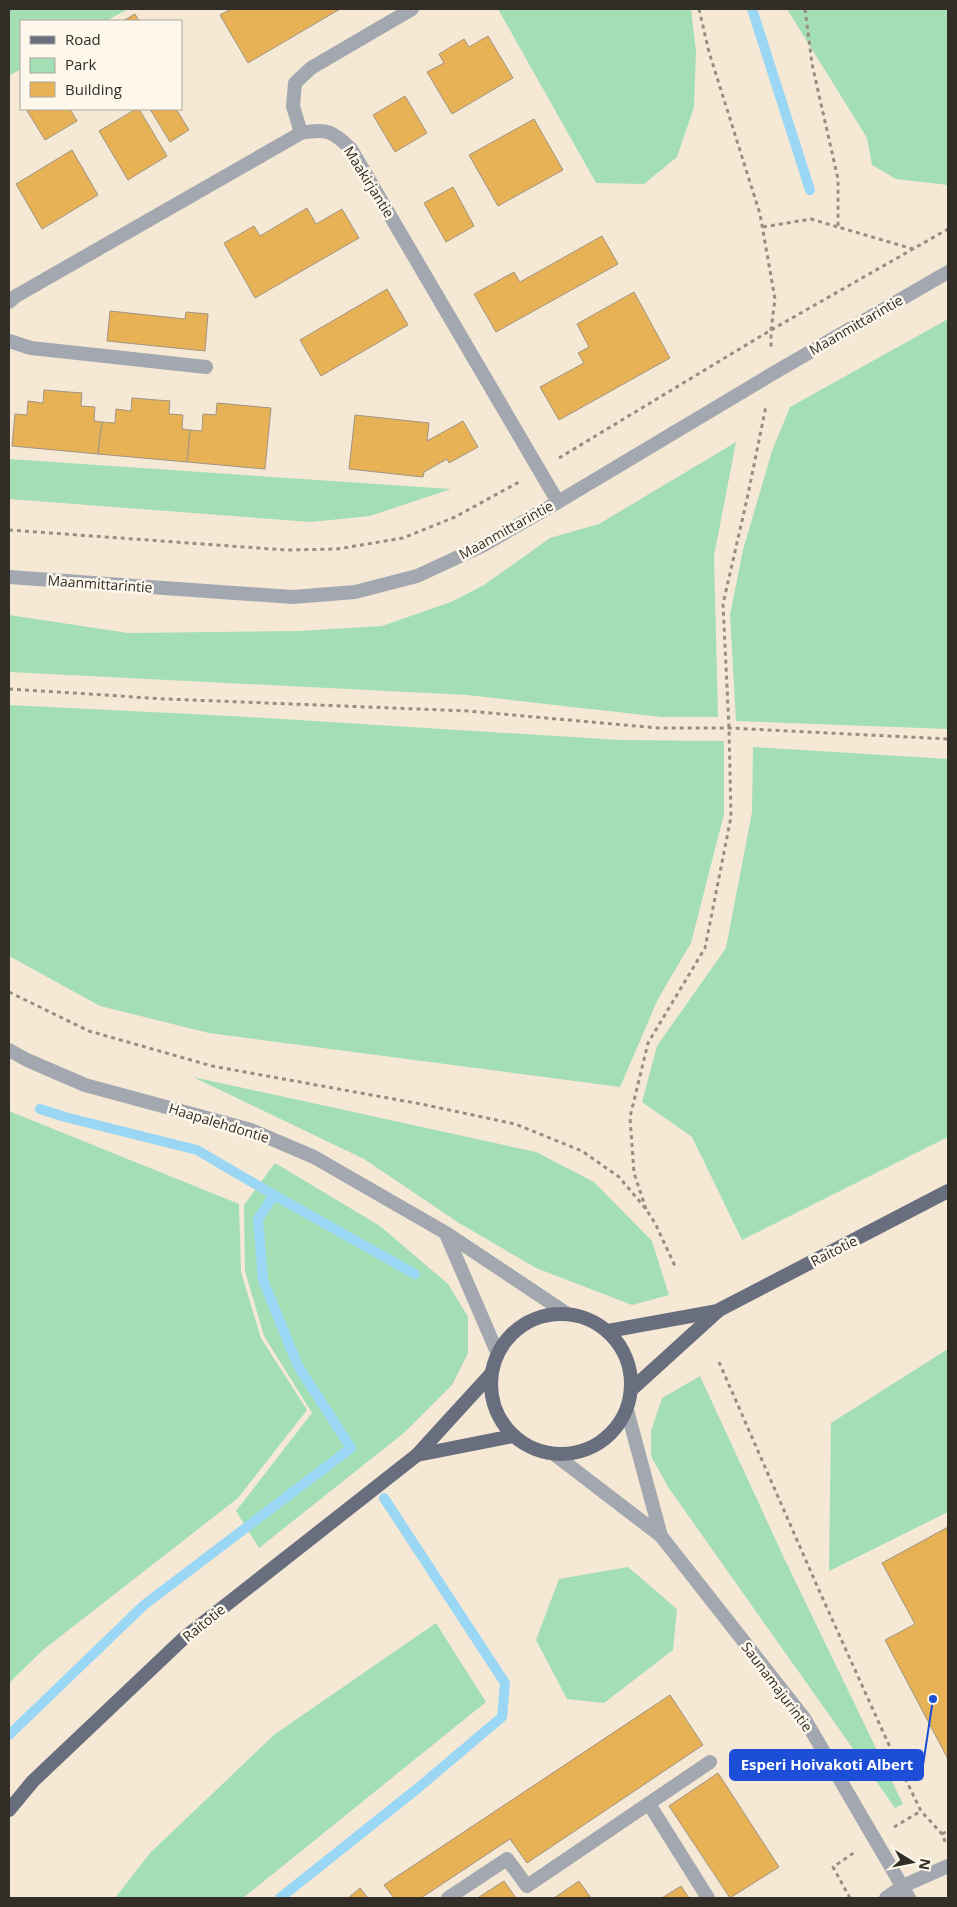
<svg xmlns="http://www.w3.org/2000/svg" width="957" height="1907" font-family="'Open Sans',sans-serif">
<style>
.green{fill:#a4deb5}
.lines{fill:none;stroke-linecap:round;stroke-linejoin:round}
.stream{stroke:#9ad7f5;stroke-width:10}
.building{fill:#e7b156;stroke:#a09483}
.path{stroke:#978e81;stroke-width:3;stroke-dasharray:4 4;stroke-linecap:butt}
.service{stroke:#a3a7af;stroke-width:14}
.minor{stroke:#a3a7af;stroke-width:14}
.tertiary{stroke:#a3a7af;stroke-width:14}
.primary{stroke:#686e7d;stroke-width:14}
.labels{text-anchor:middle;stroke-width:5;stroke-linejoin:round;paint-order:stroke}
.street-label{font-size:14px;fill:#322d26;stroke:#fef7eb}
.leader{fill:none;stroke:#1d4ed8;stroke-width:2}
.callout-dot{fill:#1d4ed8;stroke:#fef7eb;stroke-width:2}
.callout{fill:#1d4ed8;stroke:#1d4ed8;stroke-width:2}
.callout-label{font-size:15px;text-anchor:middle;font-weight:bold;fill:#fff}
</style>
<rect width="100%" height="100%" fill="#f5e9d6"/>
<g class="green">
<polygon points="9,9 128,9 106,21 21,21 21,69 9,76"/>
<polygon points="498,9 691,9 696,51 694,107 677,157 644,184 596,183"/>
<polygon points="787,9 948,9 948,185 896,179 872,165 867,138"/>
<polygon points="948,319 948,729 736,721 730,615 743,550 772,451 790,407"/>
<polygon points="736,442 714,556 718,717 662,717 467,695 9,672 9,615 128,633 299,631 382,626 451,602 484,585 550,538 599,524"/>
<polygon points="9,459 451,489 370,516 311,522 9,499"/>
<polygon points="9,705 232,716 621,740 724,741 724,814 691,943 658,999 620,1087 209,1033 100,1006 9,956"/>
<polygon points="753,747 948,759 948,1137 742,1240 692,1137 642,1102 657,1046 726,948 752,812"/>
<polygon points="193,1077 536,1152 594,1182 652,1241 669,1295 632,1305 536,1268 459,1223 364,1159"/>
<polygon points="9,1111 239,1204 241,1272 261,1338 307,1410 238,1498 43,1650 9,1683"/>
<polygon points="275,1163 380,1226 448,1284 468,1317 468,1353 452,1385 405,1432 259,1548 236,1511 312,1413 264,1336 245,1271 244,1205"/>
<polygon points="948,1349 948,1512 829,1571 831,1423"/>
<polygon points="700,1376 785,1560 903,1804 895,1808 668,1487 651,1456 651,1431 662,1398"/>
<polygon points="628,1567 677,1609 673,1650 604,1703 567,1699 536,1640 559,1579"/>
<polygon points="436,1623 486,1702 243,1898 115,1898 150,1853 275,1734"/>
</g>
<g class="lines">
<g class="stream">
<polyline points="752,9 810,190"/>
<polyline points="40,1109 65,1117 197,1150 274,1195 415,1274"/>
<polyline points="9,1735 144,1605 351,1448 298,1366 263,1280 258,1219 274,1195"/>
<polyline points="280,1898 418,1788 502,1717 505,1683 384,1498"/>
</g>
</g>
<g class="building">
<polygon points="231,9 340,9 248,63 220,15"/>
<polygon points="135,14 139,21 123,21"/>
<polygon points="488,36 513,78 452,114 427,72 444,63 439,54 464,39 469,47"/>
<polygon points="405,96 427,133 395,152 373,115"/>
<polygon points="26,109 70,109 77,121 45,140"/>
<polygon points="136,109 139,109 167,156 128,180 99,131"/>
<polygon points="150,109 176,109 189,130 170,142"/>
<polygon points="534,119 563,170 498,206 469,155"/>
<polygon points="72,150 98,195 42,229 16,184"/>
<polygon points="453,187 474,226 446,242 424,203"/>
<polygon points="307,208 316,224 342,209 359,238 255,298 224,243 254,226 260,236"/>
<polygon points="602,236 618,264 496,332 474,294 514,272 520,282"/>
<polygon points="387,289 408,325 321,376 300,340"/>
<polygon points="634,292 670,358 559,420 540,387 584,363 578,353 589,347 577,324"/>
<polygon points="110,311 185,319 186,312 208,314 205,351 107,341"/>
<polygon points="44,390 82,393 81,406 95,407 94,421 102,422 98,454 12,446 15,414 27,415 28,401 43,403"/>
<polygon points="132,398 170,401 169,414 183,415 182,429 190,430 187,462 98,454 102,422 115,423 116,409 131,411"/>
<polygon points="217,403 271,408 265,469 187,462 190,430 202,431 203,414 216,415"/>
<polygon points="355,415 429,423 427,441 463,421 478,447 449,463 447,459 424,472 423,477 349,469"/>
<polygon points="948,1527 948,1759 885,1640 915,1624 882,1563"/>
<polygon points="670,1695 703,1745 527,1863 510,1839 421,1898 394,1898 384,1885"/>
<polygon points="718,1773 779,1867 730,1898 669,1806"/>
<polygon points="504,1881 516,1898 480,1898 479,1897"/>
<polygon points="579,1881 591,1898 554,1898"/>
<polygon points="681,1886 689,1898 662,1898"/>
<polygon points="360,1888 368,1898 348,1898"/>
</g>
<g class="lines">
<g class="path">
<polyline points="699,9 709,52 760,214 775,299 771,330 771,348"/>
<polyline points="805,9 812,64 838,179 838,227 913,249"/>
<polyline points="763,227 811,219 838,227"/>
<polyline points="559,458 771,330 948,229"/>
<polyline points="9,530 286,550 337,549 403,538 455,517 519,482"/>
<polyline points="9,689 166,699 468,711 658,728 729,728 948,739"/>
<polyline points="9,992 89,1031 212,1066 421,1104 515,1124 582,1151 619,1177 646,1209 655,1223 675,1266"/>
<polyline points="646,1209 634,1173 630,1117 648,1043 705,948 731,817 729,728 723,604 747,499 766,406"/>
<polyline points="719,1362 818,1588 889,1745 921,1811 942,1834 946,1844"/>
<polyline points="894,1827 921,1811"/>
<polyline points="942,1834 948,1831"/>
<polyline points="850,1898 833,1867 855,1852"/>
</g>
<g class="service">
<polyline points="301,133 293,106 295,83 311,68 412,9"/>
<polyline points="9,341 31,348 206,367"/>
<polyline points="649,1804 708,1898"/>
<polyline points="448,1898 507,1859 527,1886 710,1762"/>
</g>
<g class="minor">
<path d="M9 302 16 296 301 133C326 128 333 131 351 149L558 502"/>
<polyline points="9,577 293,597 355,592 417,576 482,546 558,502 772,374 948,272"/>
<polyline points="627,1410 661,1536"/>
<polyline points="554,1454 661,1536 804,1718 909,1898"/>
<polyline points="886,1898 903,1886 948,1866"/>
</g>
<g class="tertiary">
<polyline points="9,1050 27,1060 85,1085 251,1130 314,1157 446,1233 566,1313"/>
<polyline points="446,1234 497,1352"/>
</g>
<g class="primary">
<circle cx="561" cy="1384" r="70"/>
<polyline points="608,1331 718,1311"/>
<polyline points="632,1389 719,1310 948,1191"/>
<polyline points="417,1455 513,1436"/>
<polyline points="9,1810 33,1781 184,1638 417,1455 491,1374"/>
</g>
</g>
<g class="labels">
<g class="street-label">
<text transform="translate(369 182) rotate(58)" y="5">Maakirjantie</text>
<text transform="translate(856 325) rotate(-30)" y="5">Maanmittarintie</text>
<text transform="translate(506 530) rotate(-29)" y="5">Maanmittarintie</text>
<text transform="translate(100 584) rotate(4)" y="5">Maanmittarintie</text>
<text transform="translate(219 1123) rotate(17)" y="5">Haapalehdontie</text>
<text transform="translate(834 1251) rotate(-27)" y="5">Raitotie</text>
<text transform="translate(204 1623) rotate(-39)" y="5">Raitotie</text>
<text transform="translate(777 1687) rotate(53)" y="5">Saunamajurintie</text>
</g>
</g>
<path class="leader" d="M933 1699L923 1765"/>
<circle class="callout-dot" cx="933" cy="1699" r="5"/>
<rect class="callout" x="730" y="1750" width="193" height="30" rx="5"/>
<g class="callout-label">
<text x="827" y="1770">Esperi Hoivakoti Albert</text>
</g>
<rect width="957" height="1907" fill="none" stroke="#322d26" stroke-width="20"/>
<rect x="20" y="20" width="162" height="90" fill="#fef7eb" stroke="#aca69c"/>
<rect x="30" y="36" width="25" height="8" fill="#686e7d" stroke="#aca69c"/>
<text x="65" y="45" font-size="15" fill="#322d26">Road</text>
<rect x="30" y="58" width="25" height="15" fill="#a4deb5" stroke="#aca69c"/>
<text x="65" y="70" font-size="15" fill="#322d26">Park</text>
<rect x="30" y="82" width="25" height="15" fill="#e7b156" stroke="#aca69c"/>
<text x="65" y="95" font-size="15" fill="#322d26">Building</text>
<g transform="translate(912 1862) rotate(100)" stroke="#fef7eb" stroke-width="4" paint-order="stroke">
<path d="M0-4L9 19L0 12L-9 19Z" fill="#322d26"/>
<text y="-8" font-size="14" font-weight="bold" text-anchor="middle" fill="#322d26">N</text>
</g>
</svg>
